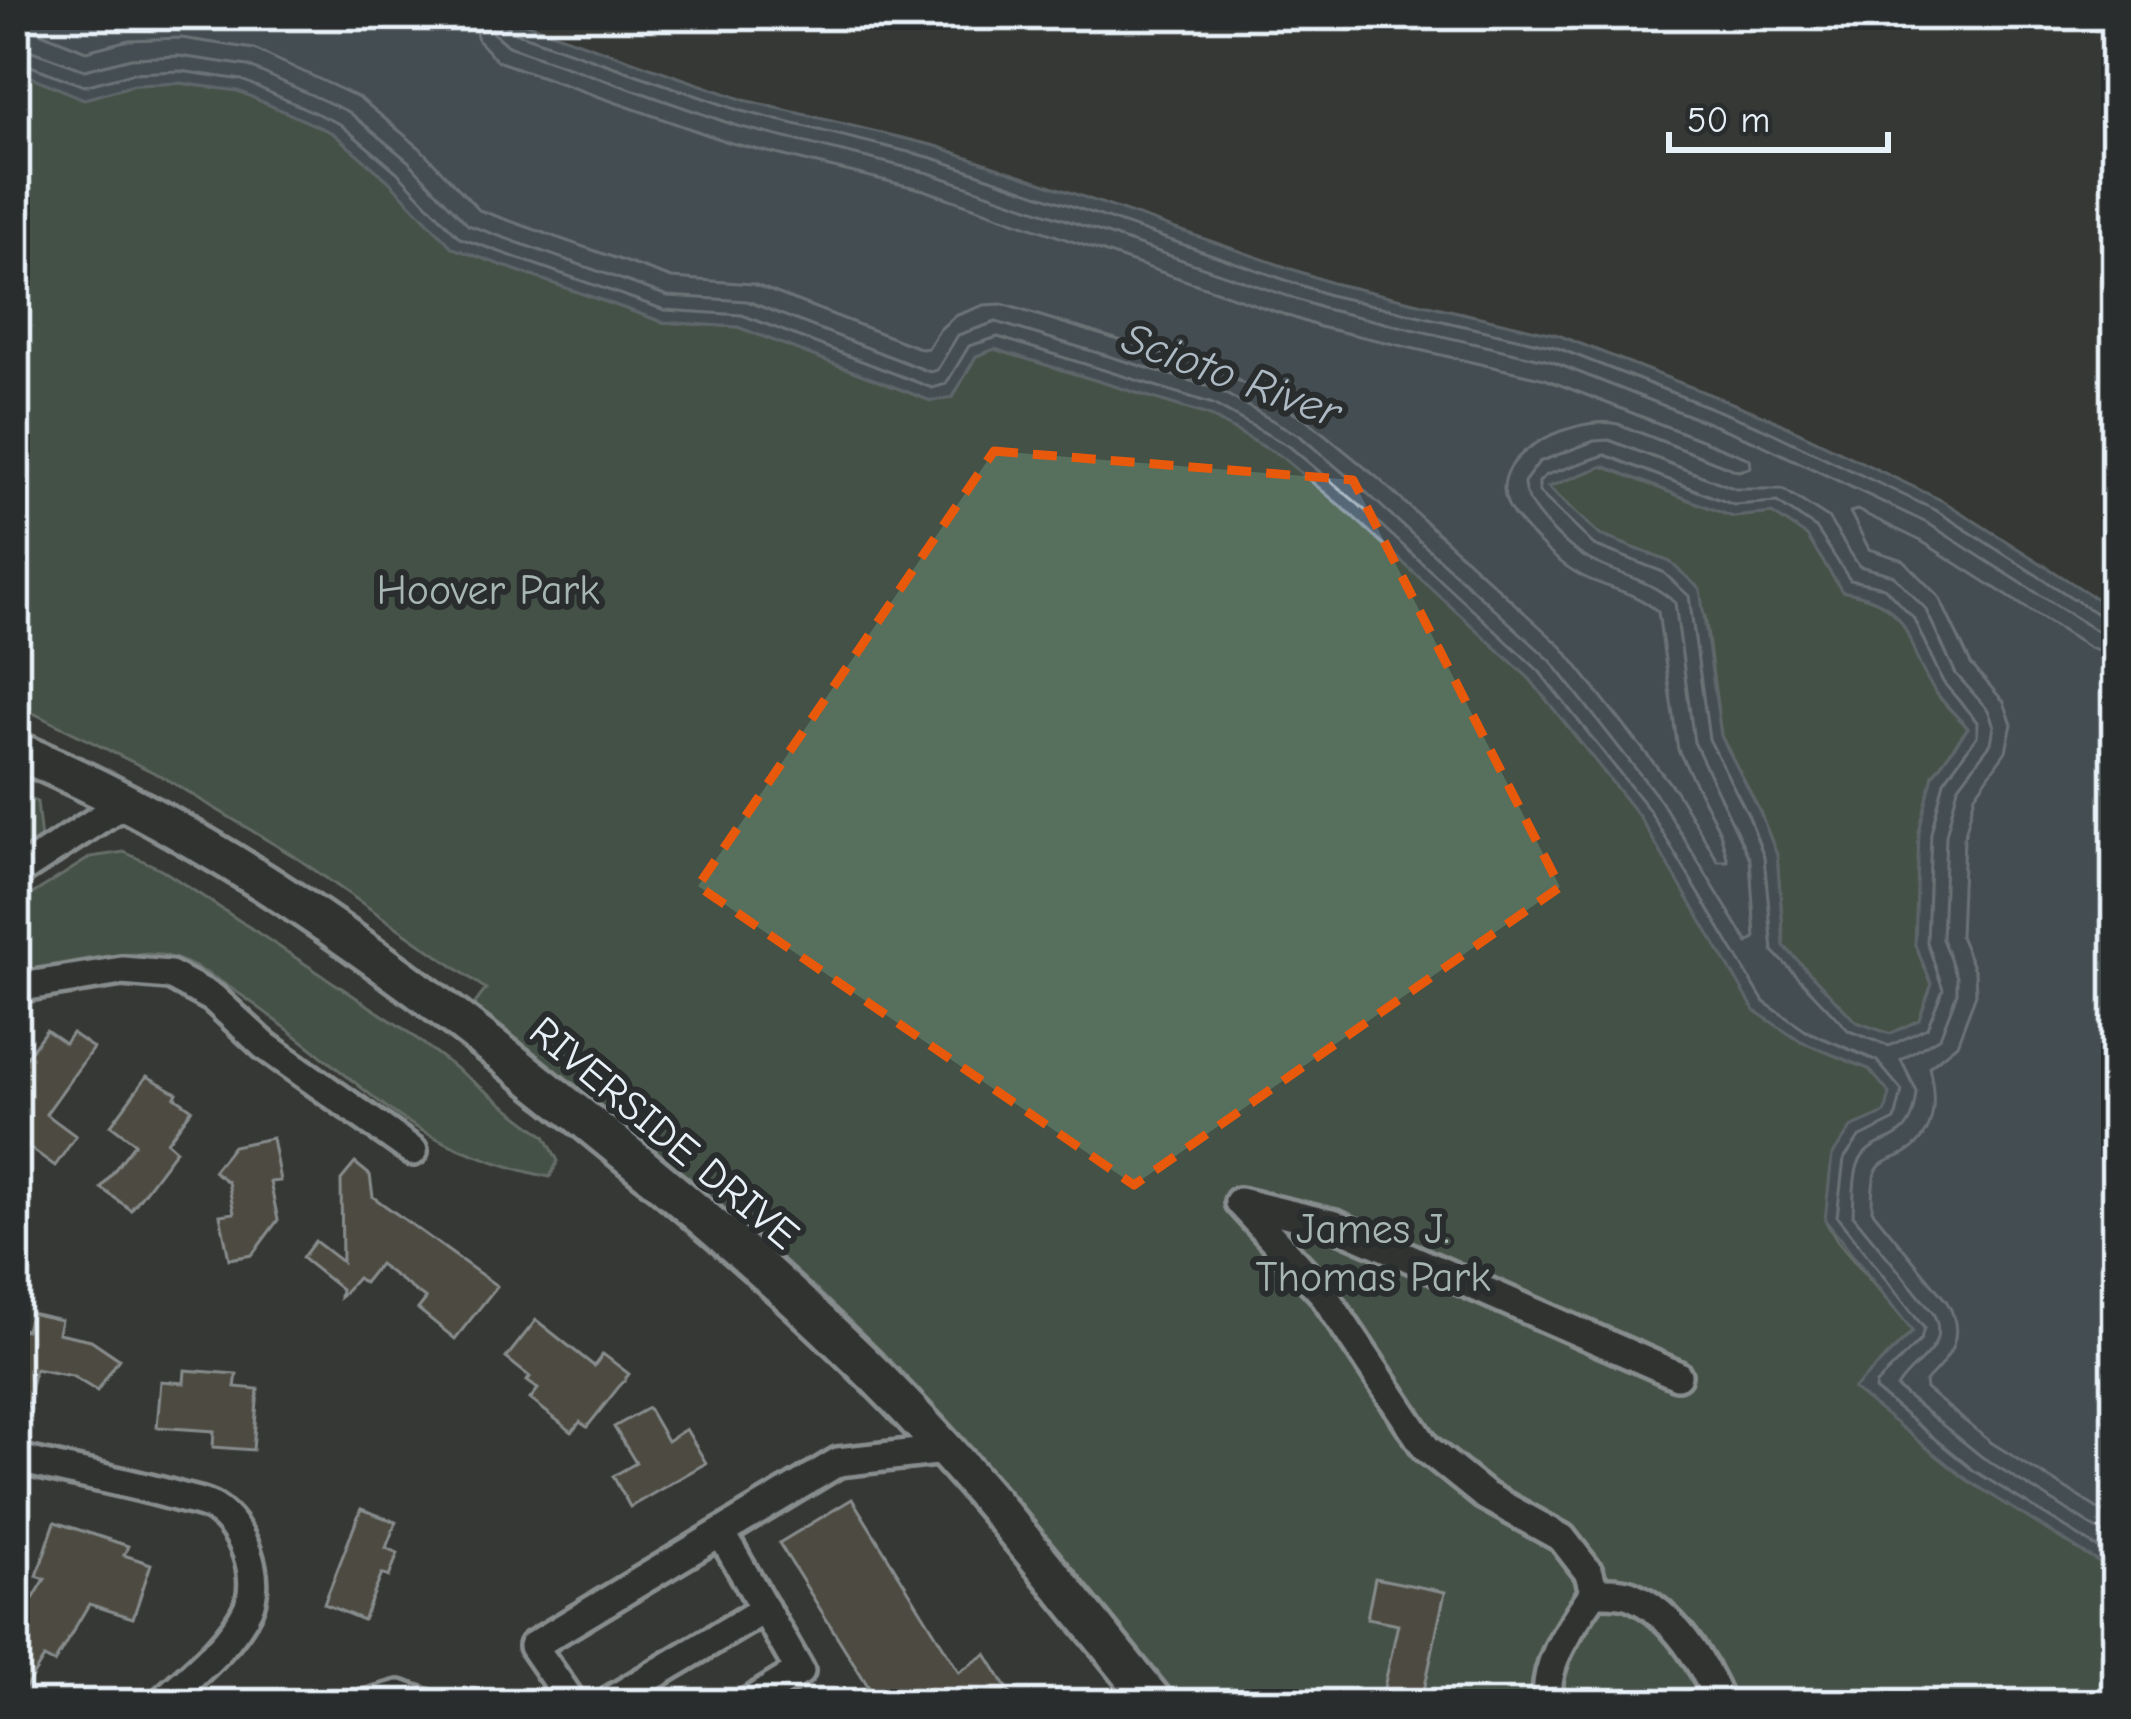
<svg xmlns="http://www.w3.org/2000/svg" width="2131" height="1719" font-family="'Comic Neue',sans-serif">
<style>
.green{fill:#576f5d;stroke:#a0b0aa;stroke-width:3}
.water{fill:#546777;stroke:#8f9eab;stroke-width:3;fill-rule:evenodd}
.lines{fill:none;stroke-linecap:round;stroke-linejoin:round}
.shore{stroke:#adbac4;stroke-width:3}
.building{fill:#696251;stroke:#e8f1f8;stroke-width:3}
.minor-casing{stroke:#e8f1f8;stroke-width:36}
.major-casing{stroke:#e8f1f8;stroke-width:45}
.minor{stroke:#2a2d2e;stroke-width:27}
.major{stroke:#2a2d2e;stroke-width:36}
.marked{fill:none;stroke:#e8590c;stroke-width:9;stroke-dasharray:24 15;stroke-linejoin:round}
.labels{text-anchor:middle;stroke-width:12;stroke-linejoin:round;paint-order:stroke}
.park-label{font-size:42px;fill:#a7b6b2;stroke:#2a2d2e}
.street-label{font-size:42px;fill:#e8f1f8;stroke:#2a2d2e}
.water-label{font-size:45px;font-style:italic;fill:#adbac4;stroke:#2a2d2e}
</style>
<rect width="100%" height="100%" fill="#373835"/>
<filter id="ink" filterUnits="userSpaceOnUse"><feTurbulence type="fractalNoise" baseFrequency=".00833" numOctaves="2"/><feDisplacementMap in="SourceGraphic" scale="24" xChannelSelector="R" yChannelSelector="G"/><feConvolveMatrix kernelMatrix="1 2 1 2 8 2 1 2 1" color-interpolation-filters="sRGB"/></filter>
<g filter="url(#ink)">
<g class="green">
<polygon points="15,70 84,99 134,85 181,83 238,91 333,133 389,181 453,248 663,322 738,327 931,401 953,397 976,356 994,349 1208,415 1282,457 1349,513 1530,679 1639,816 1801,1042 1869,1069 1891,1094 1886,1113 1851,1128 1825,1220 1837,1241 1913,1331 1854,1389 1966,1479 2116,1573 2116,1704 1160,1704 945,1450 461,1022 486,989 297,858 161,776 15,704"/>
<path d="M1603 466 1733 517 1772 513 1807 536 1842 591C1909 603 1903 630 1930 683 1939 700 1955 714 1968 728L1933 775 1915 945 1932 984 1919 1020 1890 1034 1856 1022 1784 946 1777 855 1760 812 1721 736 1705 616 1670 562 1600 535 1548 487Z"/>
<polygon points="15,789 37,802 41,840 15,855"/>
<path d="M124 852 161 869 404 1029 545 1136 558 1161 550 1177C501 1167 438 1144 397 1115 344 1078 218 962 161 955 111 950 63 964 15 974V905L91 857Z"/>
</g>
<path class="water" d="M15 15H502L744 100 936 146 1332 283 1558 335 1765 416 1943 501 2116 611V1573L1966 1479 1853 1389 1913 1332 1825 1220 1832 1156 1851 1128 1885 1113 1890 1094 1869 1069 1801 1042 1755 1011 1639 816 1530 679 1349 513 1282 457 1208 415 995 349 976 356 953 397 931 401 738 327 663 322 453 248 389 181 333 133 238 91 181 83 134 85 84 99 15 70ZM1603 466 1733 517 1772 513 1807 536 1842 591C1921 605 1898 640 1935 691 1944 704 1957 716 1968 728L1933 775 1919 832 1915 945 1932 984 1919 1020 1890 1034 1856 1022 1784 946 1777 855 1760 812 1721 736 1700 589 1670 562 1600 535 1548 487Z"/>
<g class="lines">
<g class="shore">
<polyline points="490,15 493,33 508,46 737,126 929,173 1325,309 1550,361 1754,441 1929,524 2098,632 2116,636"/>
<polyline points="505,15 506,25 514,32 741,111 933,158 1329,295 1555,347 1760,427 1937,511 2105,619 2116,621"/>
<path d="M15 27 34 30 86 51 129 40 181 38 254 49 360 98 420 148 479 210 672 278 753 284 922 349 928 348 940 329 955 316 984 305 1002 304 1223 372 1306 419 1379 479 1562 647 1676 791 1718 861H1728L1720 832 1678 750 1658 612C1637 592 1607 589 1582 576 1560 565 1534 539 1518 520 1466 462 1572 414 1618 424L1738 471 1751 468 1750 459 1545 379 1320 327 924 190 731 143 497 61 478 41 472 15"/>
<path d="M15 45 85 70 131 58 179 56 248 66 349 112 408 161 468 225 668 296 747 301 930 372 937 370 958 335 996 322 1217 389 1300 436 1367 493 1551 661 1661 801 1748 943 1755 937 1750 860 1694 742 1675 603C1650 579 1620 576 1590 560 1567 548 1523 507 1524 482L1539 462 1594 441 1609 440 1736 489H1783L1828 518 1859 566 1893 575 1925 608 1956 674 1988 710 1994 726 1991 743 1958 787 1946 835 1942 939 1957 977V993L1940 1037 1901 1060 1917 1092C1912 1155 1872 1129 1858 1165 1853 1179 1854 1201 1853 1215L1933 1313C1952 1350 1911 1362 1897 1388L1982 1457 2116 1541"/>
<polyline points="15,60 84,86 133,73 180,71 242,80 340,124 397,172 460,238 665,310 742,315 932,388 946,384 969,346 998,337 1213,404 1290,447 1357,503 1539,671 1649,810 1764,1002 1806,1031 1877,1061 1902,1091 1895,1120 1859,1138 1844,1159 1837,1217 1924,1328 1921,1340 1876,1384 1875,1390 1973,1470 2116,1559"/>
<polygon points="1605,455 1734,505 1777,502 1816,528 1850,580 1884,587 1913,617 1943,682 1977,722 1977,736 1944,781 1931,833 1927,942 1943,989 1927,1028 1889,1046 1849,1031 1773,951 1764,857 1749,817 1709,739 1689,596 1663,572 1594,545 1539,492 1539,482 1546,475"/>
<path d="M2116 654 2089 648 1921 541 1857 510 1850 512 1869 549 1903 560 1939 597 1971 664 2004 702 2012 724 2006 751 1975 795 1964 838 1960 936 1975 972 1976 994 1957 1044 1929 1067C1936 1096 1938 1134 1907 1152 1897 1159 1880 1160 1876 1172 1872 1183 1872 1199 1872 1210L1947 1302C1967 1336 1950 1358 1925 1382L1926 1389 1992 1443 2116 1520"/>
</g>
</g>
<g class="building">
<polygon points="46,1030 65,1043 72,1033 93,1048 46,1114 76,1136 55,1166 15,1137 15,1072"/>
<polygon points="147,1076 177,1093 175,1097 192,1109 167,1142 176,1150 131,1210 101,1188 135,1143 111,1125"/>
<polygon points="272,1138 280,1181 270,1182 278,1220 252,1255 229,1259 220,1215 234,1213 228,1182 213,1171 233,1146"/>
<polygon points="355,1163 370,1175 373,1197 497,1286 455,1339 418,1309 426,1299 379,1264 364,1283 357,1278 340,1297 341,1289 302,1258 315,1241 342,1262 341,1180"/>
<polygon points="30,1313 61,1320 58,1333 91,1340 119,1359 97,1391 72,1376 35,1369 25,1415 15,1414 15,1328 26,1330"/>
<polygon points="536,1320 594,1366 603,1354 629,1374 587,1427 580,1422 572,1432 530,1399 538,1389 527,1381 530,1377 506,1358"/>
<polygon points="185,1370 237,1374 235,1387 258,1389 253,1450 213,1447 214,1431 157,1427 161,1381 184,1383"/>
<polygon points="648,1408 667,1441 686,1429 706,1463 630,1507 613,1476 636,1463 614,1427"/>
<polygon points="852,1499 959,1672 986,1654 1017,1704 833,1704 868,1686 779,1543"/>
<polygon points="361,1509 396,1522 386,1548 398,1553 389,1577 382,1574 363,1620 324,1604"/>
<polygon points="55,1522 128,1546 124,1555 151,1564 133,1618 89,1604 54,1663 44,1658 15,1704 15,1629 45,1579 37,1576"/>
<polygon points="1375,1578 1445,1592 1422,1700 1383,1692 1398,1624 1367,1618"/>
</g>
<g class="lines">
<g class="minor-casing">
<g id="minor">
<polyline points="15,874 124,803"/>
<polyline points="15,988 122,971 170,975 213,998 265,1046 413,1151"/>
<path d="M15 1458C69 1472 125 1481 179 1497 189 1500 205 1502 214 1508 243 1526 262 1577 248 1608 230 1646 190 1676 160 1704"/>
<polyline points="721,1533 800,1671 746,1704"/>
<path d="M1594 1592C1606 1592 1621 1591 1632 1596 1674 1614 1704 1664 1721 1704"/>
<polyline points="368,1704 399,1695 426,1704"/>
<polyline points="573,1704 533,1646 838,1462 945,1450"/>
<polyline points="605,1704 765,1609"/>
<path d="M1549 1704C1540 1666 1574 1622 1594 1592L1589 1573 1562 1538 1484 1495 1426 1448 1322 1292 1239 1202 1335 1225 1677 1375"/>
</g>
</g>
<g class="major-casing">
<path id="major" d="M15 750C188 823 345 931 493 1047 614 1142 735 1240 846 1347 960 1455 1057 1582 1156 1704"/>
</g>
<use href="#minor" class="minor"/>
<use href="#major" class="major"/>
</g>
</g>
<path d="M0 0H2131V1719H0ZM994 451 1353 480 1560 887 1134 1185 698 886Z" fill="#373835" fill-opacity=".55" fill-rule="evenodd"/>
<path class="marked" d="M994 451 1353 480 1560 887 1134 1185 698 886Z"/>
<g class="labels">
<g class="park-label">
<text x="488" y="604">Hoover Park</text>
<text x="1373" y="1243">James J.<tspan x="1373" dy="48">Thomas Park</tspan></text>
</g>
<g class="street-label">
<text transform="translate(665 1132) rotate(40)" y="15">RIVERSIDE DRIVE</text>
</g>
<g class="water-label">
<text transform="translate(1232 374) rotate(20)" y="16">Scioto River</text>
</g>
</g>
<rect width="2131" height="1719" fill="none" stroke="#2a2d2e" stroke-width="60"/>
<rect x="30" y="30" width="2071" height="1659" fill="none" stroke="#e8f1f8" stroke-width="4.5" filter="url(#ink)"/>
<path d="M1669 132v18h219v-18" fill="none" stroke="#e8f1f8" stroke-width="6"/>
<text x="1687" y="132" font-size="36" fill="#e8f1f8" stroke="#2a2d2e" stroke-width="9" paint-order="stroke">50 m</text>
</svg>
